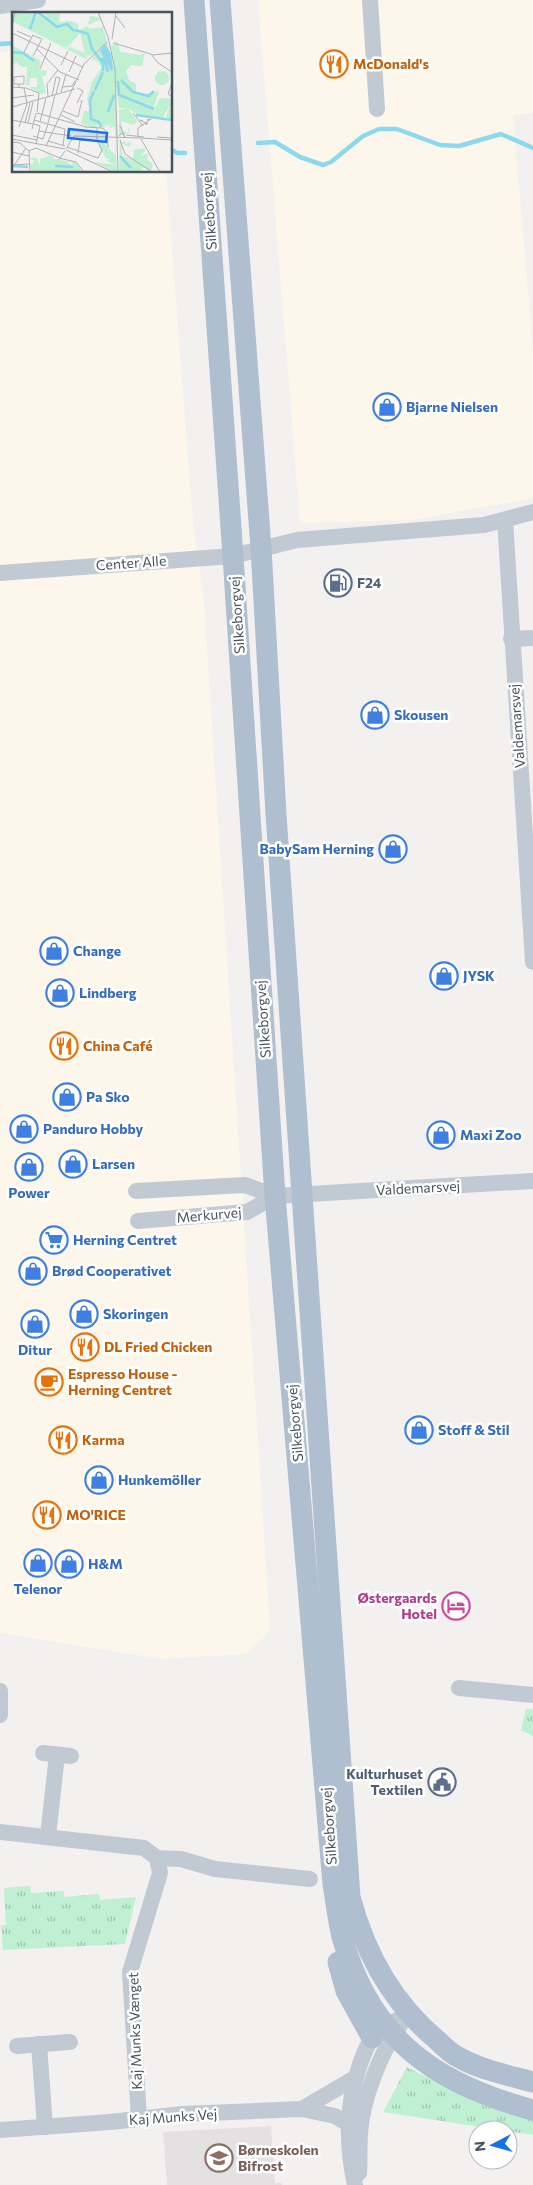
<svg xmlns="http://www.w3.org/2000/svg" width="533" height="2185" font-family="Commissioner,sans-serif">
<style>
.commercial{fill:#fcf7ea}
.education{fill:#e4e1e2}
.grass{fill:url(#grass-tufts)}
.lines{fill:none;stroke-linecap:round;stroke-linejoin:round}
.stream{stroke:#8cd8ed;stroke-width:4.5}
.minor{stroke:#c1cad2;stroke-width:16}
.major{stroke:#b0bfcf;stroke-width:21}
.labels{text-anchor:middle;stroke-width:5;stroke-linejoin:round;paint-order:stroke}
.food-label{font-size:14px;font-weight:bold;fill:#c56008;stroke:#fff;text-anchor:start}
.street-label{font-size:14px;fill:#48535e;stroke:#fff}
.shop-label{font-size:14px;font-weight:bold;fill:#366cbe;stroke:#fff;text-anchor:start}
.service-label{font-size:14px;font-weight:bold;fill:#4e5e75;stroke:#fff;text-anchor:start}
.hotel-label{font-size:14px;font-weight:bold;fill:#b23c85;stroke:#fff;text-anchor:end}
.education-label{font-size:14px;font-weight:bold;fill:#785e54;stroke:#fff;text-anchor:start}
.inset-river{fill:none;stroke:#8cd8ed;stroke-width:2.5}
.inset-road{fill:none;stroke:#afb1b6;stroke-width:1}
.view{fill:#1871e5;fill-opacity:0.15;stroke:#1871e5;stroke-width:2.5}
.inset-edge{fill:none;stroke:#48535e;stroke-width:2.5}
</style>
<defs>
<pattern id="grass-tufts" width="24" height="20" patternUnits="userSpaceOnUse" patternTransform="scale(1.25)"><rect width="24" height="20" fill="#bff0d2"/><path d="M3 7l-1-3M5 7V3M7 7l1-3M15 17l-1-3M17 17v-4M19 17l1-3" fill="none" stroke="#9dc5ae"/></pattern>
</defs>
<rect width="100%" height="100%" fill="#f3f0f0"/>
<g class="commercial">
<polygon points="258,0 533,0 533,113 513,115 533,353 533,498 411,520 300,523"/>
<polygon points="14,50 14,171 166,171 193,523 204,602 270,1628 261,1641 245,1654 162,1659 0,1633 0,53"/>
</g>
<polygon class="education" points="271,2126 275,2183 282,2183 282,2185 167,2185 163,2132"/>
<g class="grass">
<polygon points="526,1709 533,1709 533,1736 521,1730"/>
<polygon points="30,1886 31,1893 64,1891 64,1897 99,1894 100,1900 136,1897 125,1944 3,1950 1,1925 6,1925 4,1888"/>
<polygon points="407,2067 474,2101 533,2116 533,2135 383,2112"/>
</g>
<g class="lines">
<g class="stream">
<polyline points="0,44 14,43"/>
<polyline points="258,143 275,142 300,157 323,165 331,162 363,136 379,129 397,129 440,145 459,146 501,134 533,148"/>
<polyline points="171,149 177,153 185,153"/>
</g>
<g class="minor">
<polyline points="370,0 377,109"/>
<polyline points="0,6 38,0"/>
<polyline points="505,520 533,962"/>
<polyline points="0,573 233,556 297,540 484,525 533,512"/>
<polyline points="511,639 533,638"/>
<polyline points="136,1191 245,1185 275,1196 533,1181"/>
<polyline points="138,1221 247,1212 275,1196"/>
<polyline points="459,1688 533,1695"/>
<polyline points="0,1691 0,1715"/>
<polyline points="43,1753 71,1756"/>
<polyline points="0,1832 144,1848 157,1858 160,1873 130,1972 139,2119"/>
<polyline points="48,1836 57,1755"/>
<polyline points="157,1858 181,1859 215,1869 310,1879"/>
<polyline points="39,2044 45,2127"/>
<polyline points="17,2046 70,2042"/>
<polyline points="302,2109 355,2078"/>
<polyline points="0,2130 110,2122 183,2114 302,2109 335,2116 348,2124"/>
<path d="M359 2173C360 2160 359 2147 360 2134 362 2100 380 2053 400 2026"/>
<path d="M355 2185C346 2143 346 2105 360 2064 363 2056 367 2044 373 2037 383 2026 396 2021 408 2014"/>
</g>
<g class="major">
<path d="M194 0 233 556 275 1196 333 1884C336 1902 338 1920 342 1937 371 2039 435 2084 533 2110"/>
<path d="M220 0 261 548 276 814 350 1897C365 1953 391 2002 437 2040 443 2046 450 2053 458 2057 481 2070 507 2075 533 2082"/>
<polyline points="338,1962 346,1991 372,2038"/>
</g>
</g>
<defs>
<g id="restaurant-ring" transform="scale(1.4375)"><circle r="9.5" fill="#fff" stroke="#e8710a" stroke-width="1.5"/><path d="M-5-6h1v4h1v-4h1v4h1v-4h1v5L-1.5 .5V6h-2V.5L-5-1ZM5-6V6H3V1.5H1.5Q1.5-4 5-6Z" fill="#e8710a"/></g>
<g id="shop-ring" transform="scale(1.4375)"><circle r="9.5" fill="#fff" stroke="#3f7fe0" stroke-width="1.5"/><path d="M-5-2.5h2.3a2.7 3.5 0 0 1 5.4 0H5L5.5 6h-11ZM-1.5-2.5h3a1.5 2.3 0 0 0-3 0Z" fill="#3f7fe0"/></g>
<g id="fuel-ring" transform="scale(1.4375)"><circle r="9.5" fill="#fff" stroke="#5c6f8a" stroke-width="1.5"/><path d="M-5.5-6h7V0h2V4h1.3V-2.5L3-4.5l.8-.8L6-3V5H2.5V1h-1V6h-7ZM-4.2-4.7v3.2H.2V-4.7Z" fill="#5c6f8a"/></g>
<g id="supermarket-ring" transform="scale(1.4375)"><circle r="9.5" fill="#fff" stroke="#3f7fe0" stroke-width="1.5"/><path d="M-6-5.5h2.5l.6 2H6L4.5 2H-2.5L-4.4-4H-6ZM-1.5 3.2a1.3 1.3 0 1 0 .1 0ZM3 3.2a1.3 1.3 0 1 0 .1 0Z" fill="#3f7fe0"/></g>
<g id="cafe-ring" transform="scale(1.4375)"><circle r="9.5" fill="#fff" stroke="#e8710a" stroke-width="1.5"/><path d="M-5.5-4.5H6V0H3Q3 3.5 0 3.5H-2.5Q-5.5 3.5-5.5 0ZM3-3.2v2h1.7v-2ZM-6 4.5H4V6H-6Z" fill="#e8710a"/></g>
<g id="hotel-ring" transform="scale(1.4375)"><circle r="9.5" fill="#fff" stroke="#d1479c" stroke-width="1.5"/><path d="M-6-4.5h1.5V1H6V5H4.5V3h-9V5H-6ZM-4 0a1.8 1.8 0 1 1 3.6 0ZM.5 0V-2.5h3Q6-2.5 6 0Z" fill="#d1479c"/></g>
<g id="civic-ring" transform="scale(1.4375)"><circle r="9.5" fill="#fff" stroke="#5c6f8a" stroke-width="1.5"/><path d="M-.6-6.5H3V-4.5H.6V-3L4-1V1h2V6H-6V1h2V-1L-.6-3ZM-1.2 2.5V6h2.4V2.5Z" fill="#5c6f8a"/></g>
<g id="school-ring" transform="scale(1.4375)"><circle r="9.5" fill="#fff" stroke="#8d6e63" stroke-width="1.5"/><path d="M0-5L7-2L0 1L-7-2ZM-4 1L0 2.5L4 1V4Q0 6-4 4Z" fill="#8d6e63"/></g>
</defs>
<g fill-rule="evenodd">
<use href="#restaurant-ring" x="334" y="64"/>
<use href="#shop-ring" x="387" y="407"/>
<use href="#fuel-ring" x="338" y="583"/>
<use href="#shop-ring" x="375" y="715"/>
<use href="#shop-ring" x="393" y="849"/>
<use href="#shop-ring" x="54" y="951"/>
<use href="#shop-ring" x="444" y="976"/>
<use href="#shop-ring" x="60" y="993"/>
<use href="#restaurant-ring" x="64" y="1046"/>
<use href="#shop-ring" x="67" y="1097"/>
<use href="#shop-ring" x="24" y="1129"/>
<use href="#shop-ring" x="441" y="1135"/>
<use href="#shop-ring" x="73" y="1164"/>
<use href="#shop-ring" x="29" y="1167"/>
<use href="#supermarket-ring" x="54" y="1240"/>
<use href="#shop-ring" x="33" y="1271"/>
<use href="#shop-ring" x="84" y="1314"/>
<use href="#shop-ring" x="35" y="1324"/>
<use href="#restaurant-ring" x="85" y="1347"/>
<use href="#cafe-ring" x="49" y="1382"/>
<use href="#shop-ring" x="419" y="1430"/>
<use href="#restaurant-ring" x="63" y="1440"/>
<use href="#shop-ring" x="99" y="1480"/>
<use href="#restaurant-ring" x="47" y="1515"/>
<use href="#shop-ring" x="38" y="1563"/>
<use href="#shop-ring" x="69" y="1564"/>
<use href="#hotel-ring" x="456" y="1606"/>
<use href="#civic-ring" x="442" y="1782"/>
<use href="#school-ring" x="219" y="2158"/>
</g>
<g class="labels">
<g class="food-label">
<text x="353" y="69">McDonald's</text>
<text x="83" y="1051">China Café</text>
<text x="104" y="1352">DL Fried Chicken</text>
<text x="68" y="1379">Espresso House -<tspan x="68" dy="16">Herning Centret</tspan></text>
<text x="82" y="1445">Karma</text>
<text x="66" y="1520">MO'RICE</text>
</g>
<g class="street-label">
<text transform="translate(209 211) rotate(-94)" y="5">Silkeborgvej</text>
<text transform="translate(131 563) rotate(-4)" y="5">Center Alle</text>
<text transform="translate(237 615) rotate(-94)" y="5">Silkeborgvej</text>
<text transform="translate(517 726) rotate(-94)" y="5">Valdemarsvej</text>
<text transform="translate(263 1019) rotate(-94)" y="5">Silkeborgvej</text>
<text transform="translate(418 1188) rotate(-3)" y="5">Valdemarsvej</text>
<text transform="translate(209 1215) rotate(-5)" y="5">Merkurvej</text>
<text transform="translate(295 1423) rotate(-95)" y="5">Silkeborgvej</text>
<text transform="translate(329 1826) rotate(-94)" y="5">Silkeborgvej</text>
<text transform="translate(135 2031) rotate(-92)" y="5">Kaj Munks Vænget</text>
<text transform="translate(173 2117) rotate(-4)" y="5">Kaj Munks Vej</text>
</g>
<g class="shop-label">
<text x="406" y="412">Bjarne Nielsen</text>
<text x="394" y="720">Skousen</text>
<text x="374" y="854" text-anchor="end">BabySam Herning</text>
<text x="73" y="956">Change</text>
<text x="463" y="981">JYSK</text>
<text x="79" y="998">Lindberg</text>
<text x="86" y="1102">Pa Sko</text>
<text x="43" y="1134">Panduro Hobby</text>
<text x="460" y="1140">Maxi Zoo</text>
<text x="92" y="1169">Larsen</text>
<text x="29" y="1198" text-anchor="middle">Power</text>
<text x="73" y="1245">Herning Centret</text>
<text x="52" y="1276">Brød Cooperativet</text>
<text x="103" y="1319">Skoringen</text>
<text x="35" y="1355" text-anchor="middle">Ditur</text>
<text x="438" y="1435">Stoff &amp; Stil</text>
<text x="118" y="1485">Hunkemöller</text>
<text x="88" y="1569">H&amp;M</text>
<text x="38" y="1594" text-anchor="middle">Telenor</text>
</g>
<g class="service-label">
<text x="357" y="588">F24</text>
<text x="423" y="1779" text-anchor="end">Kulturhuset<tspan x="423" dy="16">Textilen</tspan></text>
</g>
<g class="hotel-label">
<text x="437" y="1603">Østergaards<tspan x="437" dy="16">Hotel</tspan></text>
</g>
<g class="education-label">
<text x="238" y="2155">Børneskolen<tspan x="238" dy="16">Bifrost</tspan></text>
</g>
</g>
<g transform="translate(12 12)">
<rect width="160" height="160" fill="#f3f0f0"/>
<path d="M0 0H26L32 7 35 3 28 0H48L47 10 59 9 66 12 67 19 75 14 78 17 91 15 88 8 76 13 78 4 88 5 102 54 106 125H103V115L97 116 99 113 97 110 98 114 93 113 92 117 88 112 82 116 69 112 72 99H78L75 87 80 70 90 55 83 47 79 49 87 36 78 44 73 42 68 21 55 36 1 10ZM102 29 106 30 108 40 128 43 133 41 130 54 119 53 114 59 117 68 124 72V80L133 82 147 79 140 102 148 86 160 87V107L154 105 158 93 151 105H129L116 96 125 109 122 113 109 109 111 119 116 120V115L118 120 107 124V98L116 96H107L99 33 104 32ZM0 33 29 49 27 58V54L10 55 4 50 0 55ZM143 66a7 7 0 1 1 14 0a7 7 0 1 1-14 0ZM103 126 105 160 81 150 104 153 95 149 98 146 94 147 86 130 92 131 103 143ZM108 126 110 131 113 128V132L119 129 118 135 110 132V144L121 147 122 138 133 136V139L128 144 136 142 135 148 141 152 139 159 131 155 129 158 135 160H107Z" fill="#bff0d2"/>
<path d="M1 10 56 37 67 21 58 35 76 42 75 45 74 47ZM96 66 93 79 85 88 95 79 98 83 94 92V89L90 94 84 90 82 94 81 89 84 90 89 79H84L90 76ZM33 141 42 145 41 147H49L48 149 43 154H28V147L37 144Z" fill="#bff0d2"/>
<path d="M18 146H25L28 154H43V149L46 148 55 149 61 155 59 149 64 150 70 160H21L18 154 22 149Z" fill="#bff0d2"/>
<path d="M27 54V58L35 59 34 63 30 64 34 81 29 82 17 75H25V66H18L17 74 14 73 15 55Z" fill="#bff0d2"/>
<path d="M93 32 99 42 101 58 99 59 88 39Z" fill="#8cd8ed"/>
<path class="inset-river" d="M26 0 45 15 55 12 61 18 67 19M18 17 24 0M67 19 76 22 80 37 91 51V59M0 40 11 41 22 49M89 47H92L96 60M109 68 121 80 137 84 142 79M106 69 107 83 142 97M83 78 91 60M82 79 78 88 79 107 87 110 89 115M96 100 102 83M124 103 160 108M108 144 119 156M0 154 16 155M43 154 61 155"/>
<path class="inset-road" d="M86 0 96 25 103 57 106 160M104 4 113 16M0 15 3 0M5 19 19 25M0 21 71 55M20 23 30 27 21 44M100 27 104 0M101 31 139 42 146 51 160 60M25 37 48 60 67 68M12 40 21 23M140 43 160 41M49 53 56 39M28 57 39 31M57 60 64 44M160 71 156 82 160 85M0 75 14 76 27 81 25 100M50 75 60 74 63 69M7 76V72H2V65L12 64V72H7M65 76 71 79 65 91M49 80 54 62M44 82 48 66M40 84 44 65 48 66M36 85 35 72 46 58M0 86 22 83M0 95 63 77M51 99 66 105 70 88M25 101 74 115M121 101 131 114M49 103 63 110M0 108 21 112M22 108 53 117 51 134M131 109 128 108 136 112H133M28 110 34 86M13 111 18 91M16 111 21 90M36 111 43 83M22 112 28 114 24 132M7 115 15 92 12 76M73 115 90 116 95 120M20 117 24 101M27 119 59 124M95 120 96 135M0 123 25 128M114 123 132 125M21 124 31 127 36 112M107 124 110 121 113 125 108 114M126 124V116L139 107 135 108M145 125 160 126M129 126 160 128M0 127 53 137M129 127 148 160M108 128 113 142 140 160M36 129 53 134M0 130 8 131 17 139M34 134 72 52 95 30M55 135 86 146 90 138 85 129V116M54 137 62 124 129 126M54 138 101 160M17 139 24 136 48 146 53 139M17 139 18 160M0 140 17 144M66 141 68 128 85 129M47 146 64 150 72 160M3 152 14 136M0 153 18 152"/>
<path class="view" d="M57 117 95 121 94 130 56 126Z"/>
<rect width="160" height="160" class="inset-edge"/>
</g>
<g transform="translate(493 2145) rotate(264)"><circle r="24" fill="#ffffff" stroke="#b6babf"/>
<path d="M0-4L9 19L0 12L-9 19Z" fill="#1871e5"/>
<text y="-8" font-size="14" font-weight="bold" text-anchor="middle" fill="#48535e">N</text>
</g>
</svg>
